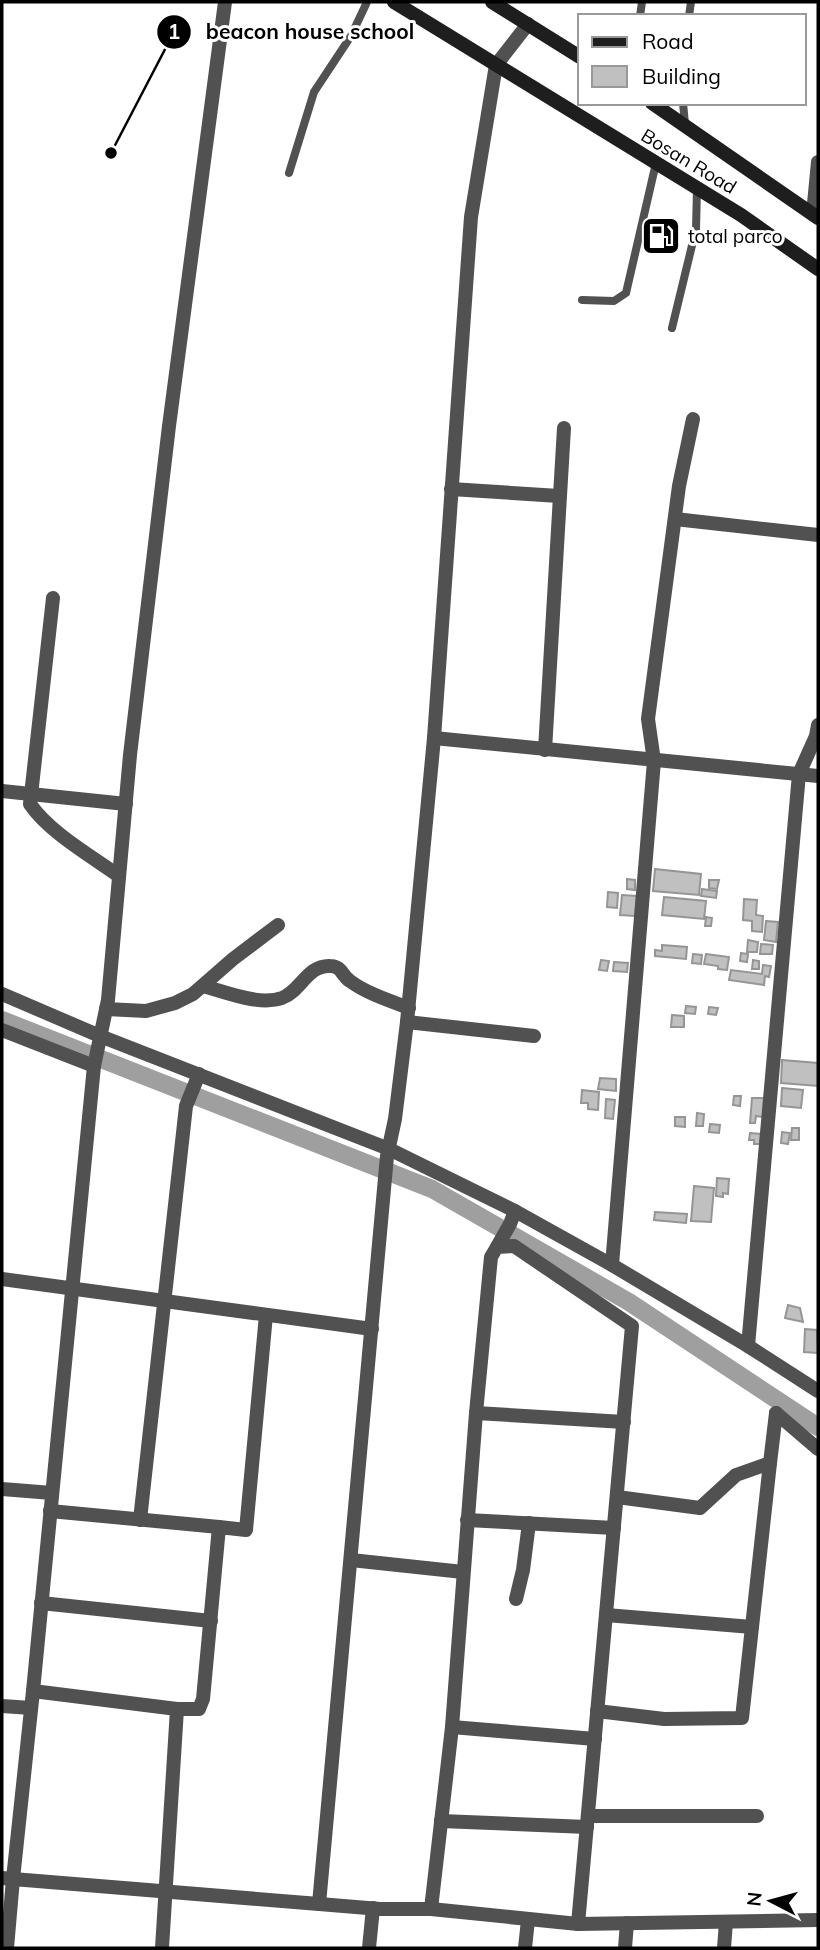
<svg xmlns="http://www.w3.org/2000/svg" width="820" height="1950" font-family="Mulish,sans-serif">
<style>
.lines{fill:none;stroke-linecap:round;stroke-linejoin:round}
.canal{stroke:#9f9f9f;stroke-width:18}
.building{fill:#c0c0c0;stroke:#959595;stroke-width:2}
.service{stroke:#515151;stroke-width:8}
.minor{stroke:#515151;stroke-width:14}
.secondary{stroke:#1e1e1e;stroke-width:14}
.labels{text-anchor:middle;stroke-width:6;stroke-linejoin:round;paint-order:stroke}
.street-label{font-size:19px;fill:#000;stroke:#fff}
.poi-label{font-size:19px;fill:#000;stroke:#fff;text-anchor:start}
.leader{fill:none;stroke:#000;stroke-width:2.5}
.callout-dot{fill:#000;stroke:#fff;stroke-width:2.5}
.mark-label{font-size:21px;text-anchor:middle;font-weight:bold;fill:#fff}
.callout-label{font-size:21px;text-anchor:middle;font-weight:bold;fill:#000;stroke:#fff;stroke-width:6;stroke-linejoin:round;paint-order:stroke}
</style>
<rect width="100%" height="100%" fill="#fff"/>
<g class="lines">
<polyline class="canal" points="2,1020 432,1189 629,1302 818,1427"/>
</g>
<g class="building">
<polygon points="655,869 701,874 699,895 653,891"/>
<polygon points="627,879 635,880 635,890 627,889"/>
<polygon points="709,880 719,880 717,889 709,888"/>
<polygon points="702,889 717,891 716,898 701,896"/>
<polygon points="608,892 618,893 617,908 607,907"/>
<polygon points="622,895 637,896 635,916 620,915"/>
<polygon points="664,897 706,901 704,919 662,915"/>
<polygon points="744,899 757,900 756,915 763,916 762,932 752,931 752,921 743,920"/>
<polygon points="706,917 712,918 711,926 705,926"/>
<polygon points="766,921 778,922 776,942 764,940"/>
<polygon points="748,940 758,942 757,952 747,952"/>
<polygon points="761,944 773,945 772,954 760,954"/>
<polygon points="662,945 687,947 686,959 655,956 655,950 662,951"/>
<polygon points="741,953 748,954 747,962 740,961"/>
<polygon points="693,954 702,955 701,964 692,963"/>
<polygon points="706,954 729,957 727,970 718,969 718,966 704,964"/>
<polygon points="601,960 609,961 607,971 599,970"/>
<polygon points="753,960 759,961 759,969 752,969"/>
<polygon points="614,962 628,963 627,972 613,971"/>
<polygon points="763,965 771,966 769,977 765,976 764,985 729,980 731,970 762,974"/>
<polygon points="686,1006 696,1007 695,1014 685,1013"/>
<polygon points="709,1007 718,1008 716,1015 708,1014"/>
<polygon points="672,1015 684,1016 684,1027 671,1027"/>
<polygon points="782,1060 818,1063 818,1086 781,1083"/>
<polygon points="600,1078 616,1079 616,1091 598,1089"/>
<polygon points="782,1088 803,1090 801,1108 781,1106"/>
<polygon points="582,1090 599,1092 598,1110 588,1109 588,1103 581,1103"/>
<polygon points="734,1096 741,1096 740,1106 733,1105"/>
<polygon points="752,1098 764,1098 763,1117 756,1116 755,1123 750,1123"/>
<polygon points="606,1099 615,1100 613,1119 605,1118"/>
<polygon points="697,1113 704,1114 703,1126 696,1126"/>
<polygon points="675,1117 685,1117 685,1127 675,1126"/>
<polygon points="710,1124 720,1125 719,1133 709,1132"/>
<polygon points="792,1128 799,1128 799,1140 791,1140"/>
<polygon points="782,1132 790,1133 788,1144 781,1143"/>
<polygon points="750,1133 761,1134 760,1144 754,1144 754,1140 749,1140"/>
<polygon points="717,1178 729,1179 728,1194 723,1193 723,1197 716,1196"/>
<polygon points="694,1186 714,1188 711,1222 691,1221"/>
<polygon points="655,1212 687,1214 686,1223 654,1220"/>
<polygon points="788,1305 800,1308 803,1322 785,1318"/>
<polygon points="805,1329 817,1330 818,1353 804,1352"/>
</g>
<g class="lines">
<g class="service">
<polyline points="640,16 642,2"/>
<polyline points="689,16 691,2"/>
<polyline points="683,103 685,124"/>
<polyline points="289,173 314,92 351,36 367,2"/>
<polyline points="582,300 614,301 626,293 656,163"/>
<polyline points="672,328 696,229 697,188"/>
</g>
<g class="minor">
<polyline points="813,214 818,162"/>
<polyline points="451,489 559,496"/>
<polyline points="675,519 818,535"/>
<path d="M53 598 30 804C49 832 91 856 119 876"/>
<polyline points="434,738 818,776"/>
<polyline points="545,750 564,428"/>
<polyline points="2,791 126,804"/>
<path d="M203 986C226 992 259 1006 282 998 301 991 307 965 330 966 342 966 342 976 350 981 366 993 390 1001 409 1008"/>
<polyline points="2,994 100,1036 389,1149 515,1211 612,1265 748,1346 818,1391"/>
<polyline points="106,1009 146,1011 175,1003 193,994 233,959 278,925"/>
<polyline points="407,1022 534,1036"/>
<polyline points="2,1030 94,1066"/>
<polyline points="497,1247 510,1224 515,1211"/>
<polyline points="612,1265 654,761 648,719 679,486 693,419"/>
<polyline points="2,1279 372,1329"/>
<polyline points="748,1346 799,774 816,736 818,725"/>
<polyline points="476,1413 624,1422"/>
<polyline points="776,1413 818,1449"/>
<polyline points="2,1489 52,1493"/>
<polyline points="617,1497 700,1508 736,1475 770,1463 776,1413"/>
<polyline points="50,1511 219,1527"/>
<polyline points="140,1520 186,1106 199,1074"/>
<polyline points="467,1520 614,1528"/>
<polyline points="351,1560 463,1572"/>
<polyline points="516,1599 523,1570 529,1523"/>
<polyline points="41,1603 211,1621"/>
<polyline points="606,1615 752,1627"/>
<polyline points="33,1691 177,1709"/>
<polyline points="2,1706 31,1708"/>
<polyline points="597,1711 664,1719 742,1718 770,1463"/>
<polyline points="452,1727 595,1739"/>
<polyline points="588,1816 757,1816"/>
<polyline points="441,1821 587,1827"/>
<polyline points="2,1878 13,1879 33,1691 94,1066 108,1000 130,755 169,426 225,2"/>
<polyline points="319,1904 380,1909 431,1909 578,1924 818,1920"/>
<polyline points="431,1909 452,1727 476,1413 491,1257 497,1247 514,1246 632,1326 578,1924"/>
<polyline points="7,1948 13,1879 319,1904 387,1156 395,1119 407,1022 434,738 471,217 496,65 528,24"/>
<polyline points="162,1948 177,1709 199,1709 203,1699 219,1527 246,1530 266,1315"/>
<polyline points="369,1948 373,1908"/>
<polyline points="525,1948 528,1920"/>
<polyline points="625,1948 627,1923"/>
<polyline points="724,1948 726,1922"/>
</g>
<g class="secondary">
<polyline points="394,2 741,215 818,269"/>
<polyline points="492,2 580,57"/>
<polyline points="652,103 818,218"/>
</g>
</g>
<defs>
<g id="fuel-square" transform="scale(2.0125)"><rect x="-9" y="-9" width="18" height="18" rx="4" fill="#000" stroke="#fff"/><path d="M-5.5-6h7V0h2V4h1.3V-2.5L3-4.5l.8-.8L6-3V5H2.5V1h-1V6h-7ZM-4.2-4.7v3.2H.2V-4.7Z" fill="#fff"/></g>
</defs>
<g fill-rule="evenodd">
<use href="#fuel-square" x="661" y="236"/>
</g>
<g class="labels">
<g class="street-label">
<text transform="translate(689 161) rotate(31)" y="7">Bosan Road</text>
</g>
<g class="poi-label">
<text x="688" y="243">total parco</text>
</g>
</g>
<path class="leader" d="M111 153L174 32"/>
<g class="callout-dot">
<circle cx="111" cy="153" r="7"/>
<circle cx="174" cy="32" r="18"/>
</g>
<g class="mark-label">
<text x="174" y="39">1</text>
</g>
<g class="callout-label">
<text x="310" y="39">beacon house school</text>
</g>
<rect width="820" height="1950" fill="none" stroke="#000000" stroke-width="7"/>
<rect x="578" y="14" width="228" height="91" fill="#ffffff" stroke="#999999" stroke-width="2"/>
<rect x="592" y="37" width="35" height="10" fill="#1e1e1e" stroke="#999999" stroke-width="2"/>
<text x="642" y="49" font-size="21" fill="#000000">Road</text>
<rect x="592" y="66" width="35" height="21" fill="#c0c0c0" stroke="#999999" stroke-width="2"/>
<text x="642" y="84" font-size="21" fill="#000000">Building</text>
<g transform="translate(771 1901) rotate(276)" stroke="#ffffff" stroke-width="5" paint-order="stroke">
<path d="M0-5L12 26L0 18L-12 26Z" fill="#000000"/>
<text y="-10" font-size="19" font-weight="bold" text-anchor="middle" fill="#000000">N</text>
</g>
</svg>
